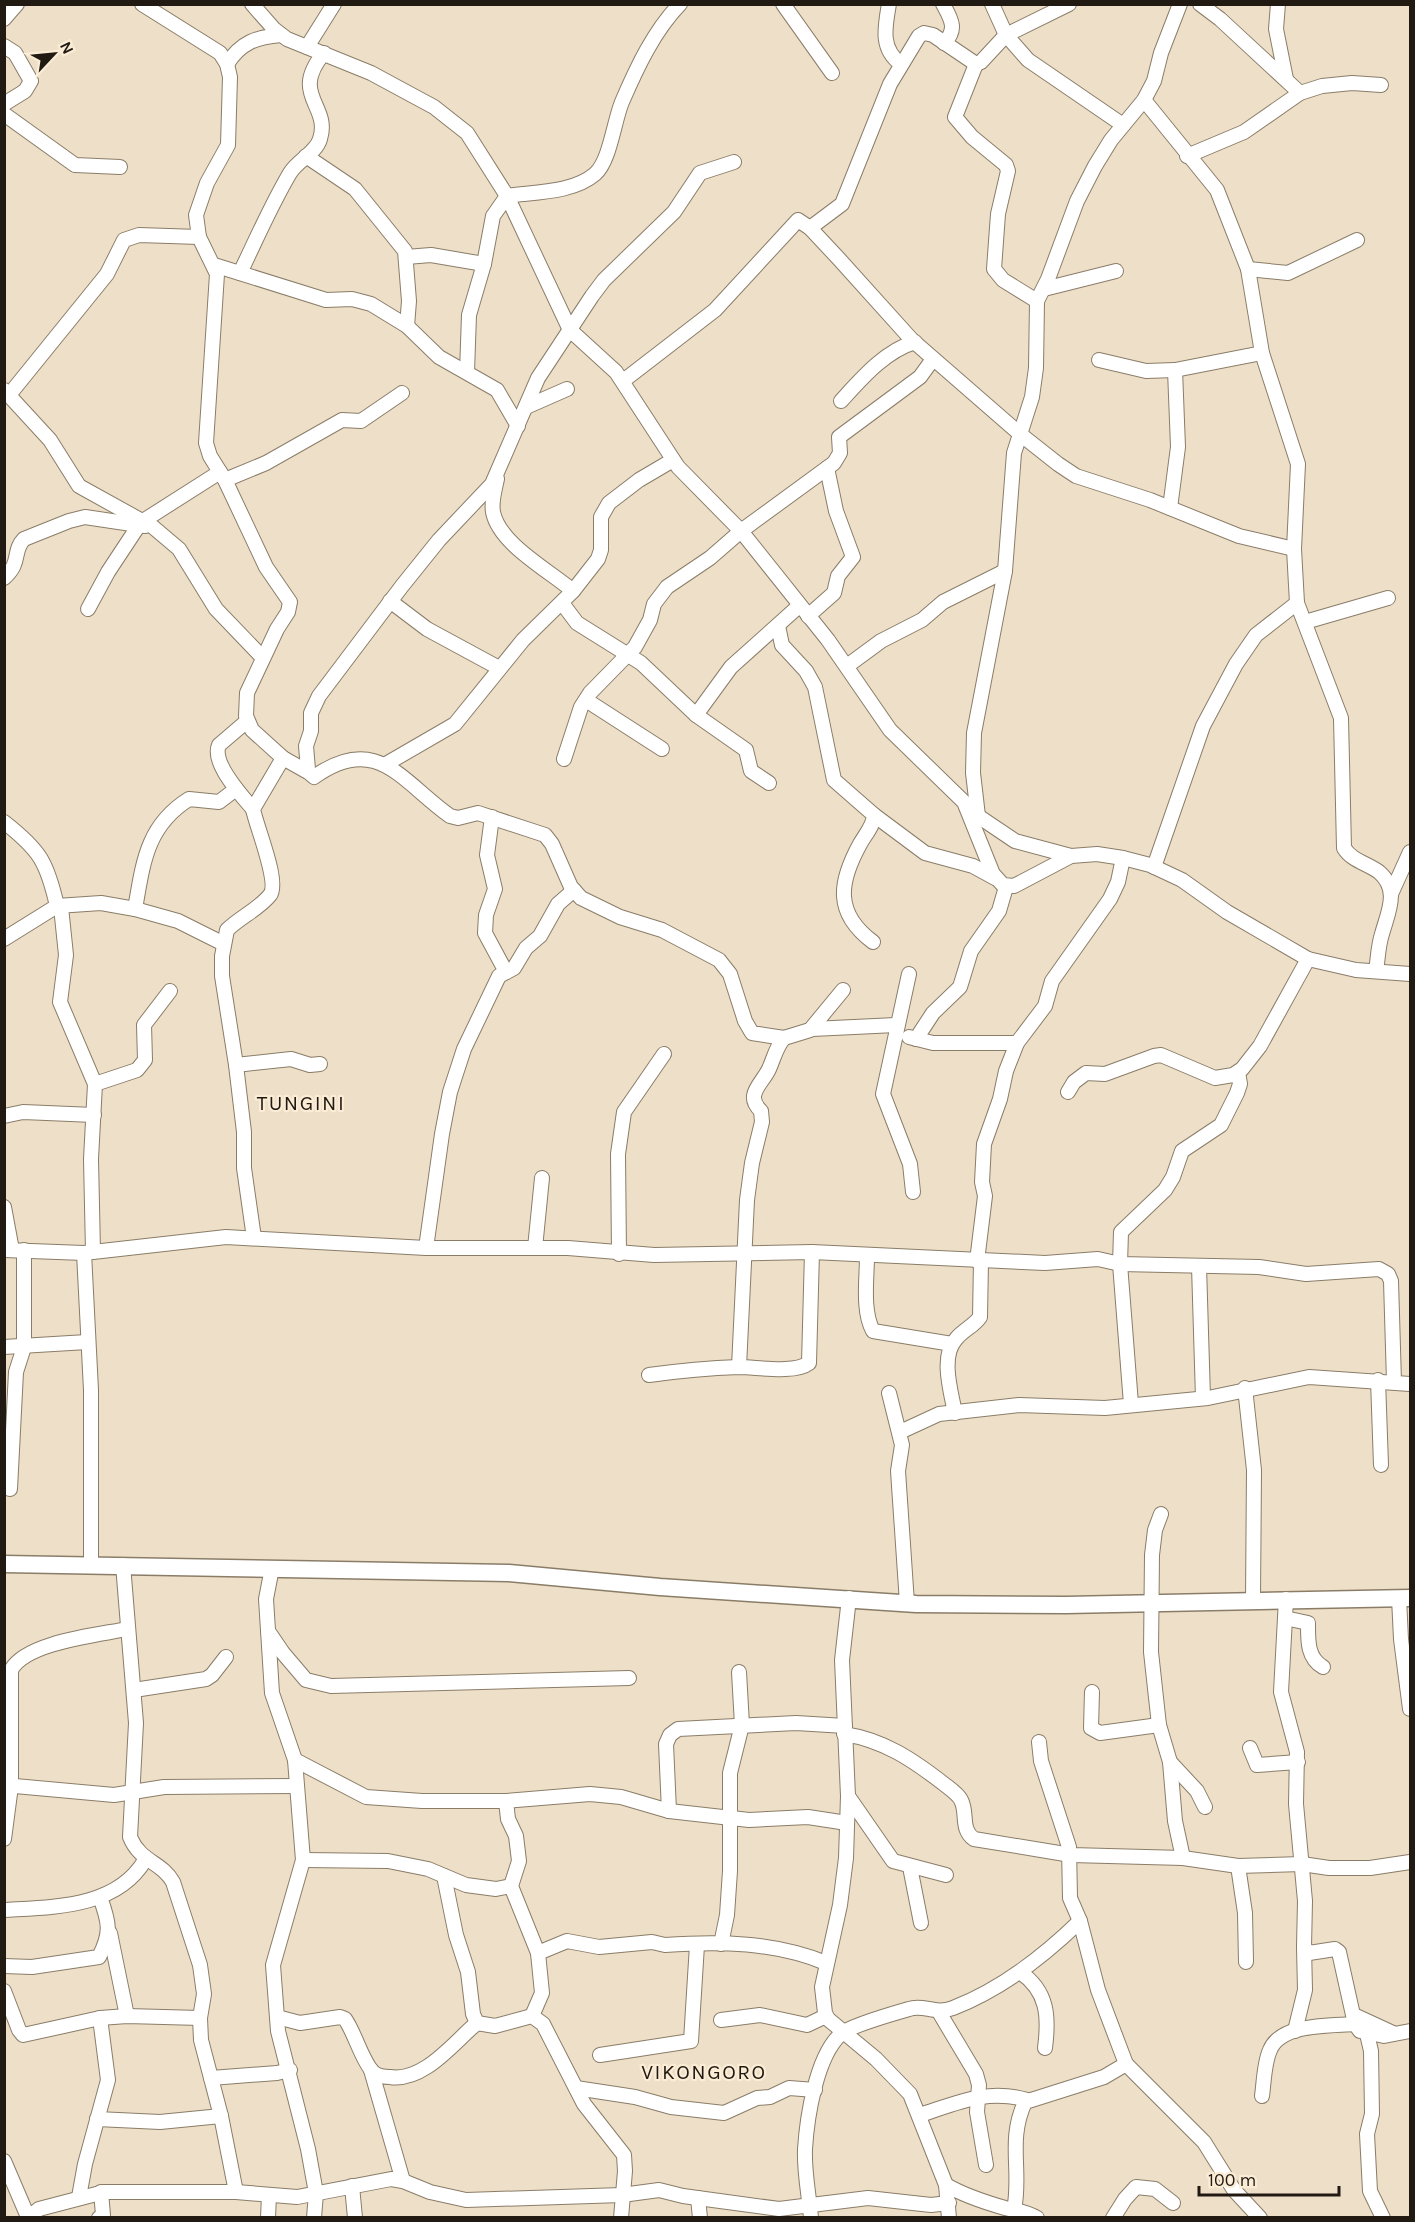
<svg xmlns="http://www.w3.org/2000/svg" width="1415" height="2222" font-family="Karla,sans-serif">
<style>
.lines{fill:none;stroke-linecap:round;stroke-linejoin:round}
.minor-casing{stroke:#8a7d68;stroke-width:16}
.major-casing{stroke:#8a7d68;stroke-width:19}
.minor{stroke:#fff;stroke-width:14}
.major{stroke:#fff;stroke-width:16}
.labels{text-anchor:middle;stroke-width:4.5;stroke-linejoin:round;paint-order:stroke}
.quarter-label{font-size:21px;letter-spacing:1.5px;fill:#201a12;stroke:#fbecd5}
</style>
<rect width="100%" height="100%" fill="#eedfc8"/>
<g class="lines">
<g class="minor-casing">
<g id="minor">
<polyline points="142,4 220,53 227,64 230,77 228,145 207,183 196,215 199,237 217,274 206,443 210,456 225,480 266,567 290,602 288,612 277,629 247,693 246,716 252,730 283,758 306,771 308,769 306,746 311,731 311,713 319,696 402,586 439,540 492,484 538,378 592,296 604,280 674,212 700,173 734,162"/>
<polyline points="252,4 274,29 287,39 371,73 434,107 467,133 507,196 570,330 616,372 678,467 741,531 828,640 890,730 964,802 993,874 1003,885 1014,886 1071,856 1097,854 1123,858 1150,865 1182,880 1227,912 1308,959 1356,970 1410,974"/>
<polyline points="783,4 832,73"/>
<path d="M889 4C885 27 880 49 901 64"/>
<path d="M943 4C951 19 958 29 944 43"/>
<polyline points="992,4 1006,35 1028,60 1123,125"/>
<polyline points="1200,4 1220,19 1300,93"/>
<polyline points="1278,4 1276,29 1286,79"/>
<polyline points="4,19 17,4"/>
<polyline points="4,46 15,53 31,81 25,91 4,104"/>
<polyline points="307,47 334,4"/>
<path d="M227 64C241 42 257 37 281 35"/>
<polyline points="976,64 955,117 972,137 1006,165 1008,171 998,214 994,269 1003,280 1037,301"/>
<path d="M1144 100 1217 190 1248 269 1262 353 1298 464 1294 549 1297 603 1341 718 1344 848C1352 861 1367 863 1379 872 1400 890 1388 912 1382 934 1378 946 1378 959 1376 971"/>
<polyline points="4,114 75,165 120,167"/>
<polyline points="306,156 355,189 405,251 409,301 407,326"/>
<polyline points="1187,156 1244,132 1300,93 1322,86 1352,83 1381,85"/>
<polyline points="810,228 842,204 890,84 919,36 924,33 933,35 976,64 981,62 1006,35 1069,4"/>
<polyline points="406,257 431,255 484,264"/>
<polyline points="214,265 326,300 352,299 371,304 407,326 439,357 497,390 518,426"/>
<polyline points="1248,269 1288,273 1357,240"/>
<path d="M240 273C256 240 271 205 290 173 298 160 316 153 320 139 331 105 289 95 324 53"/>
<polyline points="1044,289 1116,271"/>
<polyline points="1099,360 1146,371 1175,370 1262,353"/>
<path d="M467 372 469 315 484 264 493 216 507 196C534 192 573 193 595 174 610 161 614 121 622 102 637 67 654 31 680 4"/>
<polyline points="623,381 715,310 798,220 810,228 839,259 912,340 1020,434 1058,464 1076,476 1150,500 1239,536 1294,549"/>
<polyline points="4,390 50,440 79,486 153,527 179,549 216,609 263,658"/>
<polyline points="9,395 107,274 124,240 139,235 199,237"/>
<path d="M841 401C862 378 885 351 915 342"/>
<polyline points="526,407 567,389"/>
<path d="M497 479C495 489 491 501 493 512 499 544 550 571 573 591"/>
<polyline points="225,480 266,463 342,420 361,421 402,393"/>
<polyline points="1170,508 1178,447 1175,370"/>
<polyline points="143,521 220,472"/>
<path d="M4 578C22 562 12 551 24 539L69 521 85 517 145 526"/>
<polyline points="390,601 427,629 499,668"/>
<polyline points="562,603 577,623 641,663 696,715 746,750 751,771 769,783"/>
<polyline points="88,609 108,572 139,525"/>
<polyline points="808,616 834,593 838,576 853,557 836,511 827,468"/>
<polyline points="1305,622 1388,598"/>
<path d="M778 626 782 645 806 671 815 687 834 780 874 815C874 825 865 835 860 844 839 882 834 913 873 942"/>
<polyline points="847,666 881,641 922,620 943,602 1005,571"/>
<polyline points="586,700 662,749"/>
<polyline points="696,715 731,667 799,606"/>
<path d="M247 721 219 745C211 763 242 796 253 809"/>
<polyline points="564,759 581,707 590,693 635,647 650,620 654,604 667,587 710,558 741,531 834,463 840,453 839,437 920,377 933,359"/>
<polyline points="386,764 455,724 523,640 573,591 598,559 601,550 601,517 609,503 639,480 673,460"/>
<path d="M307 771 314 777C377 732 402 782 450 816L458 818 478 813 545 835 552 844 571 887 581 898 620 917 662 930 719 960 730 974 745 1021 752 1033 784 1038 810 1030 843 990"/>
<polyline points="972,812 1015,841 1071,856"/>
<polyline points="874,815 925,853 973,866 995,878"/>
<polyline points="978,816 973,773 974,733 1005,571 1014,453 1032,397 1036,368 1037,301 1048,279 1077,201 1095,166 1111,140 1144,100 1154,81 1161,53 1180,4"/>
<polyline points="492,817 487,855 495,889 486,915 485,933 506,972"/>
<path d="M4 822C40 850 47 862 57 906L101 903 135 909 178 921 224 944"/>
<polyline points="1154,867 1203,726 1236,664 1256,635 1297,603"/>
<polyline points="1391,894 1410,852"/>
<polyline points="61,907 66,955 60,1002 95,1084 91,1159 93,1252"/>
<path d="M135 909C143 864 146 826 189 799L219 802 236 789"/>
<polyline points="4,939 57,906"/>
<polyline points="909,974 883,1094 910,1164 913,1192"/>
<polyline points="812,1029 896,1025"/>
<polyline points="909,1037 933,1043 1017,1043"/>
<polyline points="916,1039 933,1013 960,987 971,951 999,911 1006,887"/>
<polyline points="236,1065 291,1059 310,1065 320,1064"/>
<polyline points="95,1084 137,1070 145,1060 144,1025 170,991"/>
<polyline points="1068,1092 1074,1082 1086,1073 1105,1074 1154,1056 1161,1055 1215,1078 1233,1075 1242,1069 1260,1046 1308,959"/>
<polyline points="4,1116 23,1112 94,1115"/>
<polyline points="4,1207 12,1250"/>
<path d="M254 1238 244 1168V1132L236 1065 222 976V956L227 930C240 917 259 909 270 895 280 882 256 826 253 809L283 758"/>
<polyline points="426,1248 442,1134 450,1092 464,1049 499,976 514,968 526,948 540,936 558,904 574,890"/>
<polyline points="535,1248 542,1178"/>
<polyline points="4,1250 84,1253 226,1237 426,1248 568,1248 654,1255 812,1252 1045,1263 1098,1259 1120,1264 1259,1267 1306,1274 1379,1269 1388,1274 1391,1281 1394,1382"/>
<polyline points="84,1253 91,1390 91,1565"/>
<polyline points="619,1254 618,1154 624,1112 664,1054"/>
<path d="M867 1256C867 1278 862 1311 873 1331L952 1344"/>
<polyline points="977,1261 985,1196 982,1182 984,1144 1000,1099 1006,1071 1017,1043 1045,1006 1052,981 1110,899 1118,882 1123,858"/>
<polyline points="1199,1266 1203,1398"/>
<polyline points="4,1347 87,1342"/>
<path d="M739 1367 747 1200 752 1163 762 1122 761 1111C744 1095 762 1084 769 1069 774 1058 776 1047 784 1038"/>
<path d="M649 1375C678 1371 710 1368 739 1367 757 1367 794 1374 809 1363L812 1252"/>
<polyline points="1378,1380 1381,1465"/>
<polyline points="1245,1388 1254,1470 1253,1599"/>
<polyline points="889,1393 902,1445 898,1471 907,1603"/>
<polyline points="1131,1404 1120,1264 1121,1232 1165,1190 1173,1177 1182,1151 1221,1125 1237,1093 1240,1084 1238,1072"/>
<path d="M955 1413C951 1392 940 1356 956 1339 963 1330 974 1326 980 1317L981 1261"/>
<polyline points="900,1432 939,1414 1019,1405 1105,1408 1208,1398 1309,1377 1410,1384"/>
<polyline points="10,1489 16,1372 24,1347 24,1250"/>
<polyline points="1161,1514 1155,1530 1152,1555 1151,1652 1159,1725 1170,1762 1175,1821 1183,1858"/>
<path d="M123 1565 136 1723 130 1837C140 1862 162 1862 173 1882L200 1965 204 1994 200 2018 201 2040 221 2116 236 2192"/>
<polyline points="272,1568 266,1599 272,1693 295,1760 303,1860 273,1965 278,2031 308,2149 316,2193 314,2218"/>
<polyline points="849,1598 842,1660 848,1796 846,1858 840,1905 822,1987 825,2013 828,2019 876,2059 910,2094 946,2185 949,2218"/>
<polyline points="1399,1598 1401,1639 1410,1709"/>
<polyline points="1286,1599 1281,1692 1297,1752 1296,1804 1305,1901 1304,1947 1309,1953 1335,1949 1339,1952 1355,2024 1360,2031 1384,2036 1410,2031"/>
<path d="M1285 1618 1308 1623C1308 1640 1307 1658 1323 1667"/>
<polyline points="268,1631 283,1653 306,1680 331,1686 629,1678"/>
<polyline points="134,1690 206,1679 212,1675 226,1657"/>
<polyline points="1092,1692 1091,1728 1100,1733 1159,1725"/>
<path d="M844 1734C884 1740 913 1760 944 1784 949 1788 958 1794 961 1800 968 1813 960 1829 974 1839L1071 1855 1183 1858 1238 1866 1302 1864 1329 1868H1370L1410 1862"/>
<polyline points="1250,1748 1257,1765 1298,1762"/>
<polyline points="295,1760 366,1797 422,1801 506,1801 590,1794 621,1797 669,1811 749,1820 808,1817 847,1823"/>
<polyline points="1170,1762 1197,1791 1205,1807"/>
<polyline points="4,1785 114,1795 164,1787 296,1786"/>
<polyline points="848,1796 893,1861 946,1875"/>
<polyline points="506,1801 508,1819 516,1836 519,1861 511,1886 538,1953 542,1993 532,2016"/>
<polyline points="669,1811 666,1744 670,1735 678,1729 796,1723 845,1726"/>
<path d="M4 1839 11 1786V1670C26 1642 98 1635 127 1629"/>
<polyline points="303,1860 388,1861 428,1869 466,1885 496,1889 511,1886"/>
<polyline points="1238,1866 1245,1913 1246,1962"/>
<polyline points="910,1867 921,1923"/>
<polyline points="444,1876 456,1935 468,1972 473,2014 477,2023 495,2026 532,2016 543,2024 584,2104 624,2155 625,2171 621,2218"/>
<path d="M4 1910C53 1907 117 1908 145 1860"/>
<polyline points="110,1933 127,2016"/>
<polyline points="721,1944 727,1915 730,1871 730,1773 742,1725 739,1672"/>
<path d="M538 1953 567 1941 599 1947 652 1942 665 1945C720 1941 775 1942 826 1963"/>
<path d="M4 1966 32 1967 99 1957C112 1932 109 1922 100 1897"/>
<path d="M1020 1972C1048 1991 1049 2017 1045 2048"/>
<polyline points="4,1991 19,2030 23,2035 100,2018 127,2016 200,2018"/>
<polyline points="939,2012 976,2074 979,2085 977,2112 986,2165"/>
<polyline points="1354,2015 1393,2033"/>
<path d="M277 2017 300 2023 340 2017 345 2019C355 2033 362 2061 373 2072 377 2076 385 2077 390 2077 424 2082 453 2043 477 2023"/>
<polyline points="721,2020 760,2015 807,2025 826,2016"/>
<polyline points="1295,2031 1305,1990 1304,1947"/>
<polyline points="1367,2034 1371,2051 1372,2114 1367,2134 1370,2191 1383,2218"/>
<polyline points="600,2055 691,2041 697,1945"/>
<polyline points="1126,2064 1204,2142 1234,2190 1260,2218"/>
<polyline points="371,2070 403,2181"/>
<polyline points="211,2078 277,2073 290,2070"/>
<polyline points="576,2088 635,2097 671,2107 724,2113 757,2098 770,2097 789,2088 815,2090"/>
<path d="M1262 2096C1264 2082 1264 2063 1270 2050 1281 2023 1331 2026 1355 2024"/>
<path d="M920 2115C957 2103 988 2088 1027 2100"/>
<polyline points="97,2119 160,2122 221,2116"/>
<polyline points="4,2161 28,2217"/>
<path d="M946 2185C965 2196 984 2202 1005 2208 1017 2211 1026 2211 1037 2218"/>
<polyline points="352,2186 355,2218"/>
<polyline points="79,2197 85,2164 108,2080 100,2018"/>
<polyline points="698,2198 700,2218"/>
<path d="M1014 2210C1022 2171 1007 2141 1025 2102L1104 2077 1126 2064 1098 1990 1080 1921 1070 1898 1069 1847 1041 1761 1039 1742"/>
<polyline points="28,2218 39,2209 104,2192 236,2192 297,2197 391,2179 403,2181 430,2192 466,2200 622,2195 659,2190 683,2196 779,2209 868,2198 931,2205 949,2203"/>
<polyline points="99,2218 103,2215 101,2192"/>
<polyline points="268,2218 269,2195"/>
<path d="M811 2218C809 2195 804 2172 805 2149 807 2118 816 2056 841 2034 850 2026 895 2013 909 2009 924 2004 935 2015 953 2008 1002 1989 1043 1957 1080 1921"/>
<polyline points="1113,2218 1125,2199 1136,2187 1155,2189 1173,2203"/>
</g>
</g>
<g class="major-casing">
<polyline id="major" points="4,1564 509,1573 660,1587 916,1604 1066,1605 1410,1598"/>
</g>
<use href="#minor" class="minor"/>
<use href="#major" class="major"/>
</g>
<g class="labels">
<g class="quarter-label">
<text x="301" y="1110">TUNGINI</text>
<text x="704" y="2079">VIKONGORO</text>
</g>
</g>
<rect width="1415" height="2222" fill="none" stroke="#201a12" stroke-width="12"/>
<g transform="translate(54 54) rotate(64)" stroke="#fbecd5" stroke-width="4.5" paint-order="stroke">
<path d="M0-4.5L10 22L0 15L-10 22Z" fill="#201a12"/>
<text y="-9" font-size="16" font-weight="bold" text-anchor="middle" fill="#201a12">N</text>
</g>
<path d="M1199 2186v9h140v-9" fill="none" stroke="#201a12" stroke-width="3"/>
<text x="1208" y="2186" font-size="18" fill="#201a12" stroke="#fbecd5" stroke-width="4.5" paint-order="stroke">100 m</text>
</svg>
